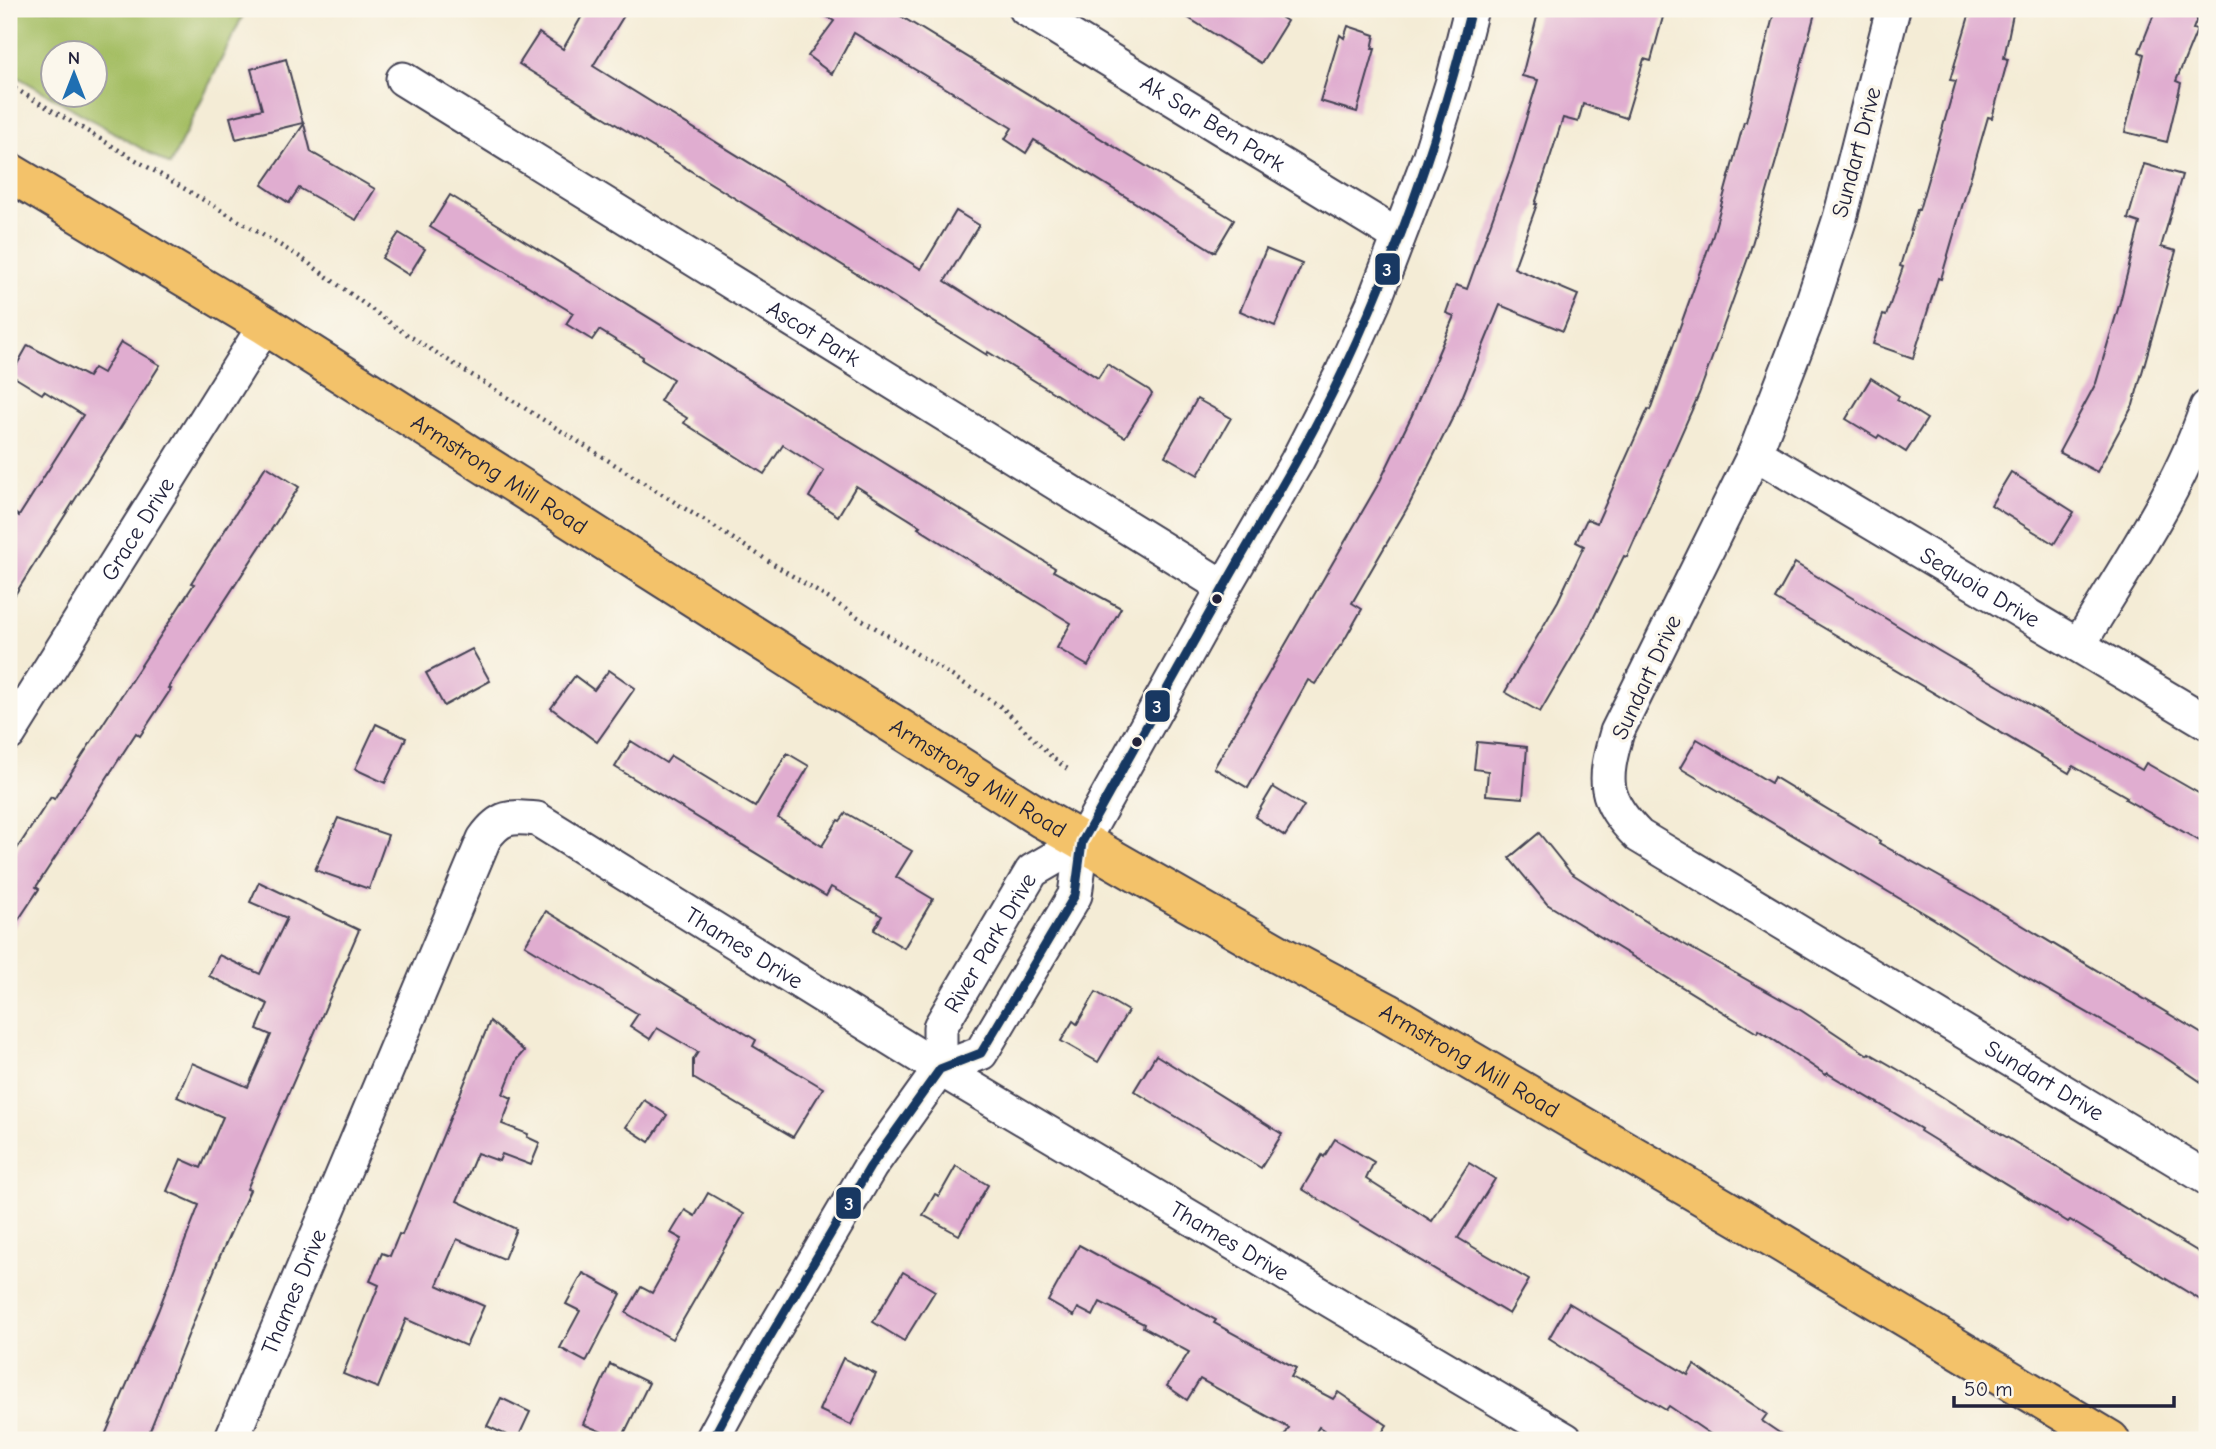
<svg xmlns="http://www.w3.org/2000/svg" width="2216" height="1449" font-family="'Comic Neue',sans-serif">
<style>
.green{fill:#a4be64;stroke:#637050;stroke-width:2;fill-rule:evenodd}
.building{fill:#e0add0}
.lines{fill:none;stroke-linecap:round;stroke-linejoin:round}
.minor-casing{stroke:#424052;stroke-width:37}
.major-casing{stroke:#424052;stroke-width:42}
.path{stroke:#424052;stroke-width:4.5;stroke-dasharray:2 5;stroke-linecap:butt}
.minor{stroke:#fff;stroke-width:33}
.major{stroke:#f3c26a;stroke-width:38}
.bus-1-casing{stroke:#fbf7ec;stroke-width:14}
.bus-1{stroke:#183862;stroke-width:9}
.bus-dot{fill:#22223b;stroke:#fbf7ec;stroke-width:2.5}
.labels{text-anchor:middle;stroke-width:7;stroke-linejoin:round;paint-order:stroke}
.street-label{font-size:23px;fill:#22223b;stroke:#fbf7ec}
.line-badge{stroke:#fbf7ec;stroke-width:2.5}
.badge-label{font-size:19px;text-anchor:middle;font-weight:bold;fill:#fff}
</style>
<rect width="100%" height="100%" fill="#fbf7ec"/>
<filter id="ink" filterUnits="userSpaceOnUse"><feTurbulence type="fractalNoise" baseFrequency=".0143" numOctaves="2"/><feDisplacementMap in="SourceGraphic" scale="14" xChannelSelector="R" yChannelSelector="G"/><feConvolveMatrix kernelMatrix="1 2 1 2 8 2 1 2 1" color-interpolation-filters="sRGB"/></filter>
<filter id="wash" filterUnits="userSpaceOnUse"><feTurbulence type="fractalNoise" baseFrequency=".00686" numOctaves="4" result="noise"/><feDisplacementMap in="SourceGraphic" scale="28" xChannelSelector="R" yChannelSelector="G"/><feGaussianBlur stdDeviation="1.57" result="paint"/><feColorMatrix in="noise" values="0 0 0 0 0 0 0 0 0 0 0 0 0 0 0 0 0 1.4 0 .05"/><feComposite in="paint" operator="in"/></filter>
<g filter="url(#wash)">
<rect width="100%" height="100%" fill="#f4ecd6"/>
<path class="green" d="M9 9H246L170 165 9 72ZM52 52H94V94H52Z"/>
<g id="blocks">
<g class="building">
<polygon points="586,9 628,9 593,66 921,269 956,211 979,225 945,281 1098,378 1107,364 1149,390 1152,394 1125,437 988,352 987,355 519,64 539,33 563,49"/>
<polygon points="814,9 889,9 1234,220 1215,252 1034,140 1026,153 1005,139 1012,128 854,33 832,74 808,56 834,21"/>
<polygon points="1174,9 1268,9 1287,21 1261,63"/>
<polygon points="1539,9 1631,9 1663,17 1651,61 1644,59 1626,118 1583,104 1578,122 1563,118 1535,204 1537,204 1514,268 1578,295 1563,331 1500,305 1459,405 1409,505 1352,603 1362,609 1341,646 1340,646 1315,684 1308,680 1248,788 1214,768 1380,481 1412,415 1454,316 1446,313 1456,285 1467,289 1513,161 1538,80 1522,76"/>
<polygon points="1775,9 1816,9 1778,154 1748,258 1699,394 1627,557 1624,556 1586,633 1540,712 1505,692 1558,601 1584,546 1576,542 1587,519 1597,523 1648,409 1650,410 1713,235 1744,122 1746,122"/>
<polygon points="1971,9 2014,9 2004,58 2008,59 1992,118 1988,117 1941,279 1938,278 1913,358 1873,344 1883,315 1886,316 1903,267 1900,266 1917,210 1919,210 1956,81 1950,80"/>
<polygon points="2156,9 2201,9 2193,29 2197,30 2176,81 2181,83 2167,142 2125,132 2144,54 2139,52"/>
<polygon points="1348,26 1375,35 1372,49 1375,49 1357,112 1320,101 1340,35 1344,38"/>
<polygon points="286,59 303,123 236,139 230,117 262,109 251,69"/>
<polygon points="304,124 311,152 375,189 356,220 299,188 289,203 262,185"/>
<polygon points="2144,164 2182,175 2161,247 2176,251 2133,405 2097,472 2059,452 2096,383 2120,302 2140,223 2128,219"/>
<polygon points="450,195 1055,568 1053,571 1121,608 1088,666 1057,648 1071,623 983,569 918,528 920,526 856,486 838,516 809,497 824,471 783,445 764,474 684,423 687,418 660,401 673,379 642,360 643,357 599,330 592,340 566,324 573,313 430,227"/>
<polygon points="399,233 425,249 409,275 382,258"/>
<polygon points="1266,249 1302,264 1275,326 1240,311"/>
<polygon points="121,342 160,365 9,604 9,509 19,516 83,415 44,391 42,394 11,375 28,345 88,377 94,368 103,373"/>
<polygon points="1871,378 1899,396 1897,400 1927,419 1906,452 1879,435 1877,438 1846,419"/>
<polygon points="1197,399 1231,418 1198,475 1165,456"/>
<polygon points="266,466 299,487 168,688 171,689 140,736 136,733 36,887 39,889 9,934 9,861 51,797 54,799 194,584 191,583"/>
<polygon points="2011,472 2074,512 2054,544 1991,505"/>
<polygon points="1795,563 1939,651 2142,770 2146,763 2207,798 2207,845 2125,799 2127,797 2073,766 2069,773 1775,599"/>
<polygon points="472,649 490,681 444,706 426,673"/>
<polygon points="609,670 635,688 597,742 551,708 575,676 594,690"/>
<polygon points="376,724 406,738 385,783 355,769"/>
<polygon points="1697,739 1771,783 1774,777 1880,841 1879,843 1974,896 2207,1037 2207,1086 2163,1056 2020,974 1934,919 1680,768"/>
<polygon points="631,741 666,763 671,756 755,807 787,753 809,766 778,818 822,846 838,820 840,821 846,813 912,851 896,877 933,899 904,948 874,930 882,916 831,887 826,896 615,767"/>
<polygon points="1477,742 1527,747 1523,798 1486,795 1488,771 1474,769"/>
<polygon points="1273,787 1304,806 1285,836 1255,817"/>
<polygon points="338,818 388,835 369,889 315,870"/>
<polygon points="1539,833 1571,873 1661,931 1802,1011 1868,1055 1869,1053 1916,1080 1988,1126 2207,1257 2207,1304 2070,1220 2068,1222 1920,1131 1921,1129 1827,1073 1826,1075 1759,1030 1757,1033 1547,904 1509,858"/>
<polygon points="259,882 359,930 247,1189 250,1190 220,1256 146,1440 103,1440 158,1311 199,1205 167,1191 181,1159 201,1168 223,1117 177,1097 192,1063 248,1087 271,1035 257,1029 268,1004 209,976 219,955 260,974 287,918 250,902"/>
<polygon points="546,911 756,1040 753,1046 823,1088 793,1137 693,1078 693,1060 698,1052 657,1028 650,1039 630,1026 638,1014 525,945"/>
<polygon points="1096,992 1128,1011 1098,1062 1061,1041 1073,1021 1077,1024"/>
<polygon points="490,1021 524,1051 517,1059 503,1094 512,1098 502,1124 528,1134 527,1137 540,1143 531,1165 502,1154 499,1161 477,1153 457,1201 516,1229 504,1259 457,1239 437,1285 484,1306 466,1346 406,1319 378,1388 343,1374 379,1285 370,1281 382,1253 390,1256 399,1234 402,1235"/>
<polygon points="1156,1055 1282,1134 1261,1168 1134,1091"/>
<polygon points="644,1100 667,1115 649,1142 626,1127"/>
<polygon points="1335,1139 1374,1162 1366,1179 1432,1221 1469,1163 1495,1179 1458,1238 1529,1280 1509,1314 1302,1189 1322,1155 1324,1157"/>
<polygon points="956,1166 988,1185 959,1235 923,1215 935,1194 939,1196"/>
<polygon points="708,1193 744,1214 672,1339 626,1313 641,1287 652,1293 682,1239 671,1233 685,1210 695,1216"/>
<polygon points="1079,1245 1216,1320 1214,1323 1296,1368 1291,1377 1333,1399 1338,1392 1387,1425 1377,1440 1338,1440 1319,1427 1311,1440 1282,1440 1289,1428 1200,1379 1187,1400 1167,1386 1189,1352 1143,1327 1144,1324 1100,1302 1093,1316 1078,1308 1074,1316 1048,1301"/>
<polygon points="903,1272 935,1291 904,1341 873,1322"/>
<polygon points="583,1273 621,1294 586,1362 560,1348 580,1311 566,1304"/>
<polygon points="1569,1303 1688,1375 1694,1365 1767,1414 1762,1421 1790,1440 1719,1440 1669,1406 1666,1410 1605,1374 1549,1338"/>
<polygon points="843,1358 876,1374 851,1425 819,1410"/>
<polygon points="610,1364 649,1383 621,1440 583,1424"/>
<polygon points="501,1398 530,1412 517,1440 487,1426"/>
</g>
</g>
</g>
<g filter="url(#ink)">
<use href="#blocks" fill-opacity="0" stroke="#424052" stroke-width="2"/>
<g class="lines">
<g class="minor-casing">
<g id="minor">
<path id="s1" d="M1026 9 1398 236"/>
<path id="s2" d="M1893 9 1840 218 1806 322 1755 453 1617 732C1603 781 1602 799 1639 836L2207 1178"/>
<path id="s3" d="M403 79 1224 587"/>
<path id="s4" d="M1755 453 2207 722"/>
<path d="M2079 645C2124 568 2179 492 2207 407"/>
<path id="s5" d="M9 734 265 325"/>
<path id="s6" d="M940 1069V1027L1032 871 1082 842"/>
<path id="s7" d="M231 1440 484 839C500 816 511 816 537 819L940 1069 1566 1440"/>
<polyline points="712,1440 745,1379 870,1167 940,1069 981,1053 1075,895 1082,842 1224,587 1297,461 1341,375 1373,304 1429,158 1453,81 1471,9"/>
</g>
</g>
<g class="major-casing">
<g id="major">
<path id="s8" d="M9 172 265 325 1041 818 1280 955 1387 1012 1742 1219 2110 1440"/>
</g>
</g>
<path class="path" d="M9 85 300 257 400 330 1000 706C1024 726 1044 755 1071 771"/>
<use href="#minor" class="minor"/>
<use href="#major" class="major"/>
<g class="bus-1-casing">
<path id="bus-1" d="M712 1440 745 1379 870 1167 940 1069 981 1053 1075 895 1082 842C1129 757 1176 672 1224 587 1264 516 1307 447 1342 373 1397 256 1440 134 1471 9"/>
</g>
<use href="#bus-1" class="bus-1"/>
</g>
</g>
<g class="bus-dot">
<circle cx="1217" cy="599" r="6"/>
<circle cx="1137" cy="742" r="6"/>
</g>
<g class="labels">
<g class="street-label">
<text dy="8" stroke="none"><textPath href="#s1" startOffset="219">Ak Sar Ben Park</textPath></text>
<text transform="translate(1856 152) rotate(-75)" y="8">Sundart Drive</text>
<text dy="8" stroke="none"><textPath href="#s3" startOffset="483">Ascot Park</textPath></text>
<text dy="8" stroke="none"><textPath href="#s8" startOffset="576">Armstrong Mill Road</textPath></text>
<text dy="8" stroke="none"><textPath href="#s5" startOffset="242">Grace Drive</textPath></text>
<text dy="8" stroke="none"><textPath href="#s4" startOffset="262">Sequoia Drive</textPath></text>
<text transform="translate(1646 677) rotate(-65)" y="8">Sundart Drive</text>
<text dy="8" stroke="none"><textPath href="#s8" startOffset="1143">Armstrong Mill Road</textPath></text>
<text dy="8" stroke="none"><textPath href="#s6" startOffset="140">River Park Drive</textPath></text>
<text dy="8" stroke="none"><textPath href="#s7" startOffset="957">Thames Drive</textPath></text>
<text dy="8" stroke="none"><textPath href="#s8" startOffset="1710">Armstrong Mill Road</textPath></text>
<text dy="8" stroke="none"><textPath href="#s2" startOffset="1365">Sundart Drive</textPath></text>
<text dy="8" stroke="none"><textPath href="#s7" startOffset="1524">Thames Drive</textPath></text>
<text dy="8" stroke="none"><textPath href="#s7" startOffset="161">Thames Drive</textPath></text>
</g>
</g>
<g class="line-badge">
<rect x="1374" y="252" width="27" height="34" rx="7" fill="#183862"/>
<rect x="1144" y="689" width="27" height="34" rx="7" fill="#183862"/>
<rect x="835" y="1186" width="27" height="34" rx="7" fill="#183862"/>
</g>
<g class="badge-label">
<text x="1387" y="276">3</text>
<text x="1157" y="713">3</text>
<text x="849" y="1210">3</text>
</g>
<rect width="2216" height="1449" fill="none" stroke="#fbf7ec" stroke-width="35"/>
<g transform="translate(74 74)"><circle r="33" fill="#fbf7ec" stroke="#a4a2a5" stroke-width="2"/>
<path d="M0-5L12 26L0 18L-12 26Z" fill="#1f6fb2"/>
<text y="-10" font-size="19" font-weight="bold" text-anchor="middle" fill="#22223b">N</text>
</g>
<path d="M1954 1396v10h220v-10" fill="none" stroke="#22223b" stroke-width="3.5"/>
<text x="1964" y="1396" font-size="21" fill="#22223b" stroke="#fbf7ec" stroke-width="5" paint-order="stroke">50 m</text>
</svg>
